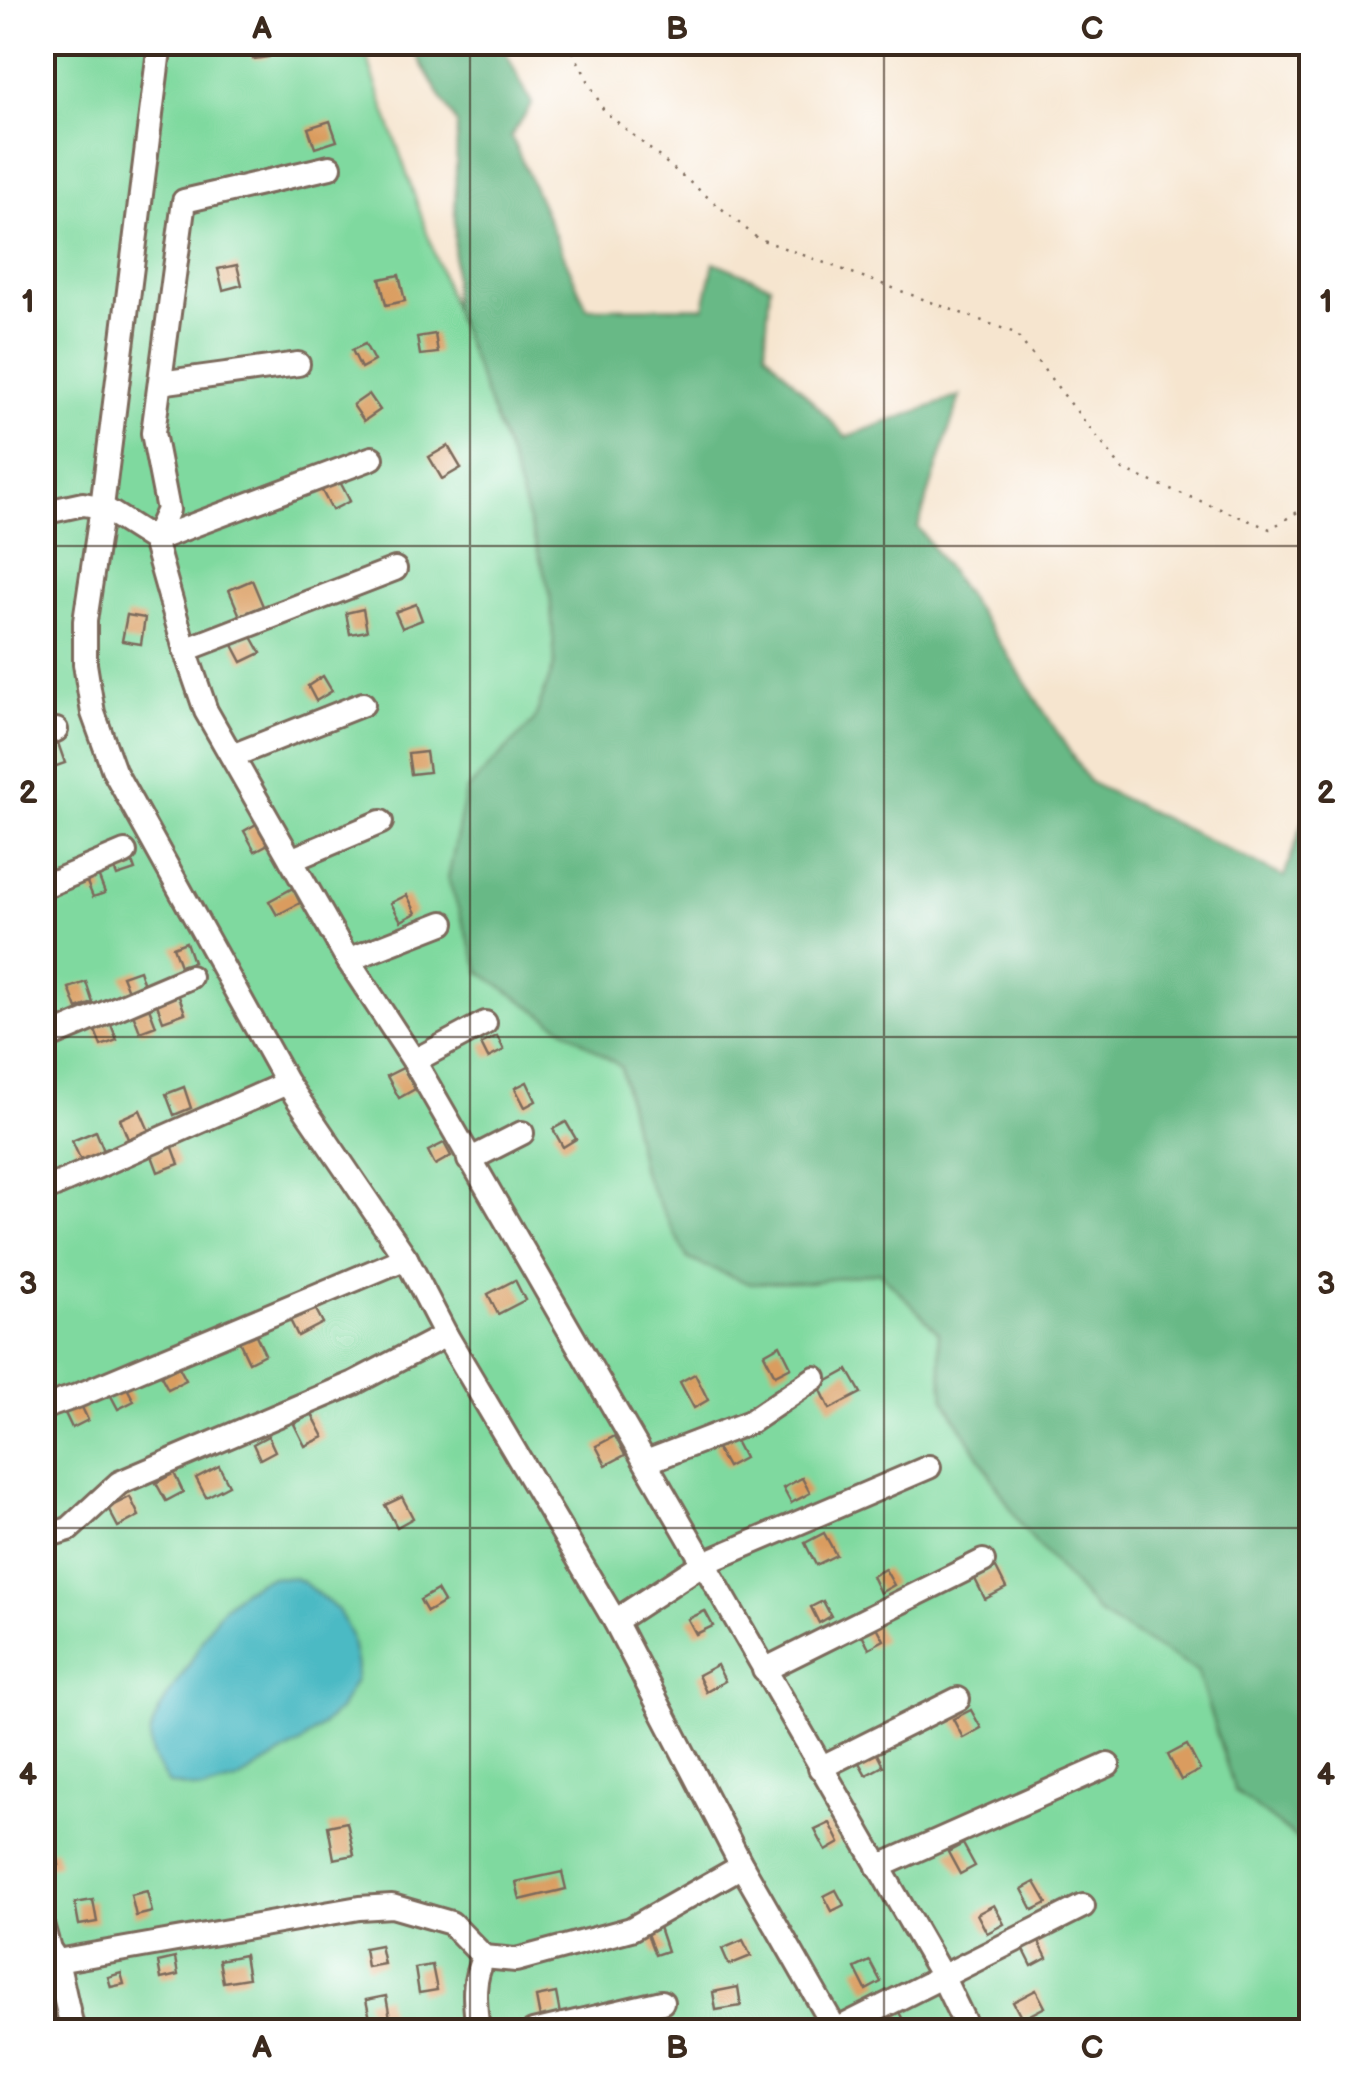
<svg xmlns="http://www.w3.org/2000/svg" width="1354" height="2074" font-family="'Balsamiq Sans',sans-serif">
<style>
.green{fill:#7fd99f;stroke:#5d825e;stroke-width:2.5}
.forest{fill:#67b986;stroke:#517252;stroke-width:2.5}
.water{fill:#4cbac4;stroke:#447271;stroke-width:2.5}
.building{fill:#da9c5f}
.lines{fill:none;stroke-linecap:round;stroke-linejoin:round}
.minor-casing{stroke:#7c6b5c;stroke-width:28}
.path{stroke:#7c6b5c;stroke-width:2.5;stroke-dasharray:2.5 8;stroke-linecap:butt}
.minor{stroke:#fff;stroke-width:22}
.grid{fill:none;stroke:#3b2a1e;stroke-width:2.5;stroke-opacity:0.55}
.neatline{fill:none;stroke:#3b2a1e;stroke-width:4}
.grid-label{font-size:32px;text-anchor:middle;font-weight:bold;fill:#3b2a1e}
</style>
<rect width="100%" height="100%" fill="#fff"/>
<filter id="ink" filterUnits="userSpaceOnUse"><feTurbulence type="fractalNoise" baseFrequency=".01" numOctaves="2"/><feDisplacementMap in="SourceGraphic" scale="20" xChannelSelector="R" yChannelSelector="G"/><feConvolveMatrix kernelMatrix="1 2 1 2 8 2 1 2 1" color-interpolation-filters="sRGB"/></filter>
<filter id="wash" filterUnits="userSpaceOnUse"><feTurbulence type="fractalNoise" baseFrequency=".0048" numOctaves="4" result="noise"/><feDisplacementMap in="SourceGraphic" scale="40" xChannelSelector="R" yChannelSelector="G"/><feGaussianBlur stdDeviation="2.25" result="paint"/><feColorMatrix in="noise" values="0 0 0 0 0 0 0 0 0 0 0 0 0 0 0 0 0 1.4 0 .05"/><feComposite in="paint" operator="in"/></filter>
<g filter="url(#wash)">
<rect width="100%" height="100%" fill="#f6e5cf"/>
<polygon class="green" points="42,43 362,43 453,308 512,465 550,592 555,663 534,721 466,791 480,972 621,1067 642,1171 810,1282 880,1272 938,1332 944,1399 1099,1614 1197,1671 1235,1791 1311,1849 1311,2031 43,2031"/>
<polygon class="forest" points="409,43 501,43 532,104 511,136 587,308 704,307 714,262 770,285 765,351 846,437 960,396 918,527 1006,652 1089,782 1284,877 1311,800 1311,1849 1235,1791 1197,1671 1099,1614 1022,1527 944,1399 938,1332 880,1272 810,1282 748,1283 688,1259 642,1171 621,1067 480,972 448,879 466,791 534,721 555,663 550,592 512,465 453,308 457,124"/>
<path class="water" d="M271 1577 294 1578 303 1582 338 1610 351 1636 357 1667 355 1680 339 1710 304 1741 236 1781 202 1790 169 1784C161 1772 150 1758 150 1742 149 1718 176 1686 188 1666 200 1646 209 1623 225 1606 238 1593 253 1582 271 1577Z"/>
<g id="blocks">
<g class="building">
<polygon points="268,42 269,57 253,59 251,43"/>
<polygon points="330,121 337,141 315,148 308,128"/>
<polygon points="237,265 242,285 223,290 218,269"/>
<polygon points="399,275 405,301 386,305 380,279"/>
<polygon points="435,334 438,353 420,355 417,337"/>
<polygon points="365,344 374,361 361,368 352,350"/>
<polygon points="369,394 380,410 364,421 353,405"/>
<polygon points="448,446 461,468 442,479 429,457"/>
<polygon points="339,480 350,501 332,510 321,489"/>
<polygon points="252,580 263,606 240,616 229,590"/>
<polygon points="416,604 422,620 402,628 395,612"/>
<polygon points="363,609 367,631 350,634 346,613"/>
<polygon points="127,615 145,618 141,644 122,641"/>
<polygon points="251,635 261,653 242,662 233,645"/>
<polygon points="323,676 332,691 316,701 308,686"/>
<polygon points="58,743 65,763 42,771 42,749"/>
<polygon points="426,752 429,772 411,774 408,754"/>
<polygon points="260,822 270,843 255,851 244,831"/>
<polygon points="129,853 135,870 117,876 111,860"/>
<polygon points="98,875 105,893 93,897 86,880"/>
<polygon points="293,888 300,903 277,915 269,901"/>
<polygon points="407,895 416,913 401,921 391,903"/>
<polygon points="186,942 193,962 180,966 173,947"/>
<polygon points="139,970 144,985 128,991 122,976"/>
<polygon points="86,982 93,1003 77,1009 69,988"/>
<polygon points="177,991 185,1013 163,1021 155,999"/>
<polygon points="47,1002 54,1021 42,1025 42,1004"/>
<polygon points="148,1005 156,1026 140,1032 132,1011"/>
<polygon points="110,1022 117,1040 101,1046 94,1028"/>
<polygon points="497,1036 504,1050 488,1058 481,1044"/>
<polygon points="403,1068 415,1089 399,1098 387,1076"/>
<polygon points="527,1082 536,1101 525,1107 515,1088"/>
<polygon points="184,1087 191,1108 174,1115 166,1094"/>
<polygon points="140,1110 149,1131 128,1139 120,1119"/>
<polygon points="566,1122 576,1139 563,1147 553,1129"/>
<polygon points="96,1131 104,1151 81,1161 72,1141"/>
<polygon points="444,1143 451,1156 435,1165 428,1151"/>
<polygon points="172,1145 179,1164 158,1172 151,1153"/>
<polygon points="42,1151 51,1171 42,1175"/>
<polygon points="515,1280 525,1300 498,1314 488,1294"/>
<polygon points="314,1306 323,1323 298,1336 289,1318"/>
<polygon points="255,1333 265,1354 249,1362 239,1341"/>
<polygon points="780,1345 791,1367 775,1375 764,1354"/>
<polygon points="179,1367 186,1380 168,1389 161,1376"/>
<polygon points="848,1370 861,1393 830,1409 819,1386"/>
<polygon points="695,1374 708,1400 694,1408 680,1382"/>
<polygon points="126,1386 134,1401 118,1409 110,1394"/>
<polygon points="80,1403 88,1420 72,1428 64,1411"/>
<polygon points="312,1414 324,1437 305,1446 294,1424"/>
<polygon points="732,1435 744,1458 727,1467 714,1444"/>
<polygon points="268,1436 275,1451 260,1459 253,1444"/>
<polygon points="615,1436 625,1455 606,1465 596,1446"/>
<polygon points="219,1466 229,1485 206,1497 196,1478"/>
<polygon points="174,1473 183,1492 166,1501 156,1483"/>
<polygon points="802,1478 810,1493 791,1503 783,1488"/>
<polygon points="130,1497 139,1516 118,1527 108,1508"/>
<polygon points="402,1497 413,1518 397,1527 385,1505"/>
<polygon points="824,1533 836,1555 816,1565 805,1543"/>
<polygon points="996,1568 1006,1588 985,1599 975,1579"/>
<polygon points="885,1569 894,1585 880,1593 872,1576"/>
<polygon points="437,1590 444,1602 427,1612 420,1600"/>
<polygon points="823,1601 831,1616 819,1623 811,1607"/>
<polygon points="705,1611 713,1626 696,1634 688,1619"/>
<polygon points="875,1623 884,1640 869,1648 860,1630"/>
<polygon points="717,1665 725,1681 706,1692 698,1675"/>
<polygon points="971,1710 981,1728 963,1738 953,1719"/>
<polygon points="1187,1745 1200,1770 1181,1780 1168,1755"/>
<polygon points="875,1750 883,1766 866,1775 857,1759"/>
<polygon points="347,1822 354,1855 334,1859 328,1826"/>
<polygon points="830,1823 840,1843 826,1851 815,1830"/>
<polygon points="963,1844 975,1866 960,1874 948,1852"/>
<polygon points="56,1849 59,1865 44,1868 42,1851"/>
<polygon points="562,1872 566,1889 520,1900 516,1882"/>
<polygon points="1035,1882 1047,1903 1033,1910 1022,1889"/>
<polygon points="836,1890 844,1905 832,1911 824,1896"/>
<polygon points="147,1891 152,1912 136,1916 131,1895"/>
<polygon points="93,1900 97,1922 79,1925 75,1903"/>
<polygon points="994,1905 1004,1924 987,1933 977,1914"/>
<polygon points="659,1927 667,1951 655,1955 646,1931"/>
<polygon points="1036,1936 1047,1958 1032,1966 1021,1944"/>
<polygon points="743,1940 751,1956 729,1965 722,1949"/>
<polygon points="380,1945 384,1964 367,1967 364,1948"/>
<polygon points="244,1955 248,1978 223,1982 219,1960"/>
<polygon points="175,1958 178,1975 161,1979 158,1962"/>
<polygon points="870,1961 881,1982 866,1990 855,1968"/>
<polygon points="432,1965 437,1990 419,1993 415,1968"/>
<polygon points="121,1973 124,1984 111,1987 108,1977"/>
<polygon points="738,1987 741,2006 716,2010 713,1992"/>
<polygon points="1036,1990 1045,2007 1022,2019 1013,2002"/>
<polygon points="556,1993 560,2014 540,2018 536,1997"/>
<polygon points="386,1996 391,2024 372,2028 366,2000"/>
<polygon points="897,2008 909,2032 893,2032 884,2015"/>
</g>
</g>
</g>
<g filter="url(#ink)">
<use href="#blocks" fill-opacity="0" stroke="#7c6b5c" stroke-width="2.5"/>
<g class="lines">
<g class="minor-casing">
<g id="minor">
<polyline points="160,42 102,507 85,621 85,664 93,713 114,771 287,1083 406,1258 446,1335 615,1621 742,1866 837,2032"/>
<polyline points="330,167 184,201 153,433 168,510 154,540 185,650 206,711 348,960 414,1061 943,1978 969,2032"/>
<polyline points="160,383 298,364"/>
<polyline points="42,513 83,504 102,507 154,540 372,458"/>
<polyline points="42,549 42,550"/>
<polyline points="185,650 395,569"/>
<polyline points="42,735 56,730"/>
<polyline points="232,756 363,704"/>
<polyline points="291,860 381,822"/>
<polyline points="42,887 125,852"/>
<polyline points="348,960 443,923"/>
<polyline points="42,1040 190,977"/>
<polyline points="414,1061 485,1023"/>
<polyline points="469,1160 522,1133"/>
<polyline points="42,1191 287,1083"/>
<polyline points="42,1408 77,1396 406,1258"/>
<polyline points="646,1462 750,1422 815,1378"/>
<polyline points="42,1537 69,1529 119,1483 354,1383 446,1335"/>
<polyline points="615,1621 702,1564 929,1467"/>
<polyline points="764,1670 983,1561"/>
<polyline points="820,1768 958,1699"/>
<polyline points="878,1867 1108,1765"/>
<polyline points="42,1924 49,1949 57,1961 73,2032"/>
<polyline points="57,1961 359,1908 392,1906 451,1923 484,1957 516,1960 631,1929 742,1866"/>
<polyline points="836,2030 1083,1906"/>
<path d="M478 2032C475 2004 471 1982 484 1957"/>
<polyline points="533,2032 662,2002"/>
</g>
</g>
<polyline class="path" points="568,42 604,111 757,238 1015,333 1123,470 1270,529 1312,503"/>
<use href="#minor" class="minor"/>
</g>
</g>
<path class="grid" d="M470 42V2032M884 42V2032M42 546H1312M42 1037H1312M42 1528H1312"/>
<rect width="1354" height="2074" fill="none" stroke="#fff" stroke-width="110"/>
<rect x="55" y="55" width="1244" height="1964" class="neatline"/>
<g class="grid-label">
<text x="262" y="39">A</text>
<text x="677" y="39">B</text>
<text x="1092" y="39">C</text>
<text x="28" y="312">1</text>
<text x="1326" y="312">1</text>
<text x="28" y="803">2</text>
<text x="1326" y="803">2</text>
<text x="28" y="1294">3</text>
<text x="1326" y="1294">3</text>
<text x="28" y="1785">4</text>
<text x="1326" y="1785">4</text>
<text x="262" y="2058">A</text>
<text x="677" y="2058">B</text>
<text x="1092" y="2058">C</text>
</g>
</svg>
